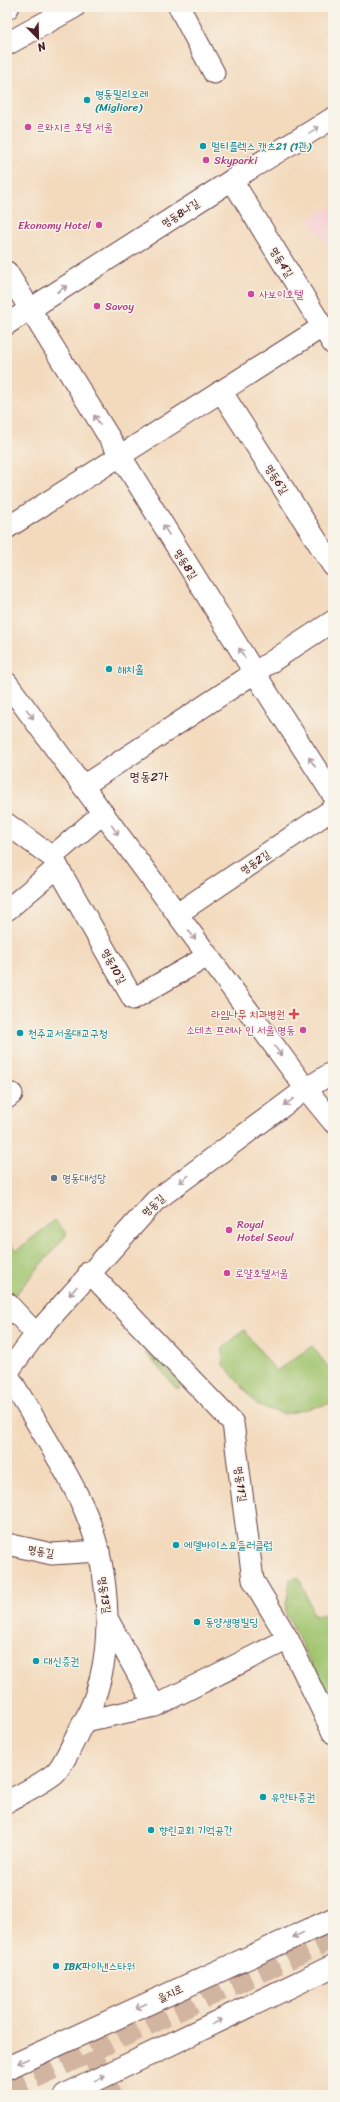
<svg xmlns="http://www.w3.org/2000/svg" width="340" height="2102" font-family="Sriracha,'Poor Story',sans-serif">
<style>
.built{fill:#f7cfd2}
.green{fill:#a0c46e;stroke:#75724c}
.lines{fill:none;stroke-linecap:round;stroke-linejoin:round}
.minor-tunnel{stroke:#d1b5a0;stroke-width:21;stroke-dasharray:21 10;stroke-linecap:butt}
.minor-casing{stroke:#633b41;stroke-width:23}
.major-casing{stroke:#633b41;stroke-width:24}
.minor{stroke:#fff;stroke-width:21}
.major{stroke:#fff;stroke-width:22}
.oneway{stroke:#ae9aa0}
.culture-dot{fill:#0f9aa8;stroke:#f7f3e8;stroke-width:1.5}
.hotel-dot{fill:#d1479c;stroke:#f7f3e8;stroke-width:1.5}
.health-dot{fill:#e0444e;stroke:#f7f3e8;stroke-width:1.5}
.worship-dot{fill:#6b7280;stroke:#f7f3e8;stroke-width:1.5}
.labels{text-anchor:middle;stroke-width:3;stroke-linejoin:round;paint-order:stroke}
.culture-label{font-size:11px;fill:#0d838f;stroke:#f7f3e8;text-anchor:start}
.hotel-label{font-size:11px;fill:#b23c85;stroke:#f7f3e8;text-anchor:start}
.street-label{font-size:11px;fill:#4a1f2b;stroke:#f7f3e8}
.health-label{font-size:11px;fill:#be3a42;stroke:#f7f3e8;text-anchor:end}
.worship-label{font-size:11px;fill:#5b616d;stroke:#f7f3e8;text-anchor:start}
.quarter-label{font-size:13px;fill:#4a1f2b;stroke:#f7f3e8}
</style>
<rect width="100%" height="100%" fill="#f7f3e8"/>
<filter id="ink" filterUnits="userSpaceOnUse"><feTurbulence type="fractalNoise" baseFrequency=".025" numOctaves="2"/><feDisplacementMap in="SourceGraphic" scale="8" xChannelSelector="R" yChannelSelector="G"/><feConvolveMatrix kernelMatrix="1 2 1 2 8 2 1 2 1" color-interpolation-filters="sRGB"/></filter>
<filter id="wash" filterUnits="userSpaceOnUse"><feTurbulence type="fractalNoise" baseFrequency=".012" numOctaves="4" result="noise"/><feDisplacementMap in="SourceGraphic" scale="16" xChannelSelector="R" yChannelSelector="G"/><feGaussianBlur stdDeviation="0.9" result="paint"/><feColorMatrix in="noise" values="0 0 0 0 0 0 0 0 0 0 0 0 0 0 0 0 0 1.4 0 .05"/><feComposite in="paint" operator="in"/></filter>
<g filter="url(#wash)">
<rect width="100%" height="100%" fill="#f3dabd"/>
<polygon class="built" points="333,206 333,253 308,218"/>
<g class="green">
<polygon points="55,1220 67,1234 12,1299 7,1294 7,1239 17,1250"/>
<polygon points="244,1330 276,1371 312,1346 333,1373 333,1403 285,1414 258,1406 223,1364 223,1348"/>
<polygon points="148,1351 177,1379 181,1387 177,1389 145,1352"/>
<polygon points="299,1577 314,1616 333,1613 333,1707 285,1612 290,1579"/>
</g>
</g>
<g filter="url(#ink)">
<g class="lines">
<g class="minor-tunnel">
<polyline points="91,2052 111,2095"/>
<polyline points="7,2091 333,1938"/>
</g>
<g class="minor-casing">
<g id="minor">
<polyline points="179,7 214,73"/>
<polyline points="232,180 333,344"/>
<polyline points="7,272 254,672 333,795"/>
<polyline points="7,324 232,180 333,118"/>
<polyline points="221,391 333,566"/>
<polyline points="7,528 322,327"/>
<polyline points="7,683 306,1089 333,1122"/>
<polyline points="83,786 333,621"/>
<polyline points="7,824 52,857 133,999 208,956"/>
<polyline points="52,857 103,813"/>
<polyline points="7,910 58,867"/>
<polyline points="177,914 333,809"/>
<polyline points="7,1098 12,1094"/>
<polyline points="89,1272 233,1423 253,1580 288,1639 333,1733"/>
<polyline points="7,1303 36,1334"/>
<polyline points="7,1373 36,1334 155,1201 306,1089 333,1072"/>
<polyline points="7,1544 52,1554 99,1551"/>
<polyline points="108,1620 155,1706"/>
<polyline points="85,1721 155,1706 288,1639"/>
<path d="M7 1802C22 1793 40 1785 54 1774 62 1768 76 1737 81 1727 120 1659 112 1562 77 1494 56 1452 30 1413 7 1373"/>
</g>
</g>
<g class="major-casing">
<g id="major">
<polyline points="7,8 8,7"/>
<polyline points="7,44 74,7"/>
<polyline points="7,2068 333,1919"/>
<polyline points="65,2095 333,1966"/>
</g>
</g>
<use href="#minor" class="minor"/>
<use href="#major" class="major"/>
</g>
<defs><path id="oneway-shaft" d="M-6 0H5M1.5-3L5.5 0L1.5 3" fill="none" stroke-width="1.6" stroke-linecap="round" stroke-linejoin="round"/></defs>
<g class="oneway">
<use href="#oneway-shaft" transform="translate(314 130) rotate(-31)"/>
<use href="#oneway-shaft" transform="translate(62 289) rotate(-33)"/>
<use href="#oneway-shaft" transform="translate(97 420) rotate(-122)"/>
<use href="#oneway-shaft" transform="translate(166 530) rotate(-122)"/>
<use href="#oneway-shaft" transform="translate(242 653) rotate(-122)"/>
<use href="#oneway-shaft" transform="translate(30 714) rotate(54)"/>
<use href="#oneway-shaft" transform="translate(312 762) rotate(-123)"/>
<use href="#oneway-shaft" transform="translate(115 830) rotate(54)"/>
<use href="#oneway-shaft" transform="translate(192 935) rotate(54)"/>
<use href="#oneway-shaft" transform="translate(278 1051) rotate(54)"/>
<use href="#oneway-shaft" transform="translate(289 1102) rotate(144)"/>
<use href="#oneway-shaft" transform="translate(184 1179) rotate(144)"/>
<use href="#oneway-shaft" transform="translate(73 1291) rotate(131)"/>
<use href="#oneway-shaft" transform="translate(298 1935) rotate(155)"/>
<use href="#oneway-shaft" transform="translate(141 2006) rotate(155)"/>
<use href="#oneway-shaft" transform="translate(217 2022) rotate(-26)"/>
<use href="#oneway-shaft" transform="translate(23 2061) rotate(155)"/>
<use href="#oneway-shaft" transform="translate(100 2078) rotate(-26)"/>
</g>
</g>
<g class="culture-dot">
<circle cx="87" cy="100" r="4"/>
<circle cx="203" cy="146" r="4"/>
<circle cx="109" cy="669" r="4"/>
<circle cx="20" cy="1033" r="4"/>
<circle cx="176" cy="1545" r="4"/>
<circle cx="197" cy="1622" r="4"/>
<circle cx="36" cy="1661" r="4"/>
<circle cx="263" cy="1797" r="4"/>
<circle cx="151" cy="1830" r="4"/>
<circle cx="56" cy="1966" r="4"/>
</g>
<g class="hotel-dot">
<circle cx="28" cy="127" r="4"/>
<circle cx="206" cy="160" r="4"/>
<circle cx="99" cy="225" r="4"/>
<circle cx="251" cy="294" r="4"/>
<circle cx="97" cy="306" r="4"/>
<circle cx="303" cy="1030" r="4"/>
<circle cx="229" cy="1230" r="4"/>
<circle cx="227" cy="1273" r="4"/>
</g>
<path class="health-dot" d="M292 1008h4v4h4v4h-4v4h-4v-4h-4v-4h4z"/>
<circle class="worship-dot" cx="54" cy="1178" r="4"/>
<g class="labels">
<g class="culture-label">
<text x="95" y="98">명동밀리오레<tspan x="95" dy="13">(Migliore)</tspan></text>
<text x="211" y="150">멀티플렉스 캣츠21 (1관)</text>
<text x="117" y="673">해치홀</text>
<text x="28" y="1037">천주교서울대교구청</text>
<text x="184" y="1549">에델바이스요들러클럽</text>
<text x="205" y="1626">동양생명빌딩</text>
<text x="44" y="1665">대신증권</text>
<text x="271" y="1801">유안타증권</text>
<text x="159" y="1834">향린교회 기억공간</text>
<text x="64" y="1970">IBK파이낸스타워</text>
</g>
<g class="hotel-label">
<text x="36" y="131">르와지르 호텔 서울</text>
<text x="214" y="164">Skyparki</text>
<text x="91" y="229" text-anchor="end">Ekonomy Hotel</text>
<text x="259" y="298">사보이호텔</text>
<text x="105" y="310">Savoy</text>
<text x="295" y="1034" text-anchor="end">소테츠 프레사 인 서울 명동</text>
<text x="237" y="1228">Royal<tspan x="237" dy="13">Hotel Seoul</tspan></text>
<text x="235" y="1277">로얄호텔서울</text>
</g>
<g class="street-label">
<text transform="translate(180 213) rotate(-33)" y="4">명동8나길</text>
<text transform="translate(282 262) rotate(58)" y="4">명동4길</text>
<text transform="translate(277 479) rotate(57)" y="4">명동6길</text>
<text transform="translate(186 564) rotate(58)" y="4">명동8길</text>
<text transform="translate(255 862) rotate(-34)" y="4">명동2길</text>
<text transform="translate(114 966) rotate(61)" y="4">명동10길</text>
<text transform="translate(153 1205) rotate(-43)" y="4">명동길</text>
<text transform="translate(241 1484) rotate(83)" y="4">명동11길</text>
<text transform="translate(41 1551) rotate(9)" y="4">명동길</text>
<text transform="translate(105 1595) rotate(82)" y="4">명동13길</text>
<text transform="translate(170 1993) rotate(-25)" y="4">을지로</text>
</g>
<g class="health-label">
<text x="285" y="1018">라임나무 치과병원</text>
</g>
<g class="worship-label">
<text x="62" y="1182">명동대성당</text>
</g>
<g class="quarter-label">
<text x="149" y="781">명동2가</text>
</g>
</g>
<rect width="340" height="2102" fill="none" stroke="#f7f3e8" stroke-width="24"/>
<g transform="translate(38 38) rotate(157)" stroke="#f7f3e8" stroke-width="3" paint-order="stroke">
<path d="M0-3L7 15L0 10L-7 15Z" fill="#4a1f2b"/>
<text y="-6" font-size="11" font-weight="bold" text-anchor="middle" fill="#4a1f2b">N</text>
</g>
</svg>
